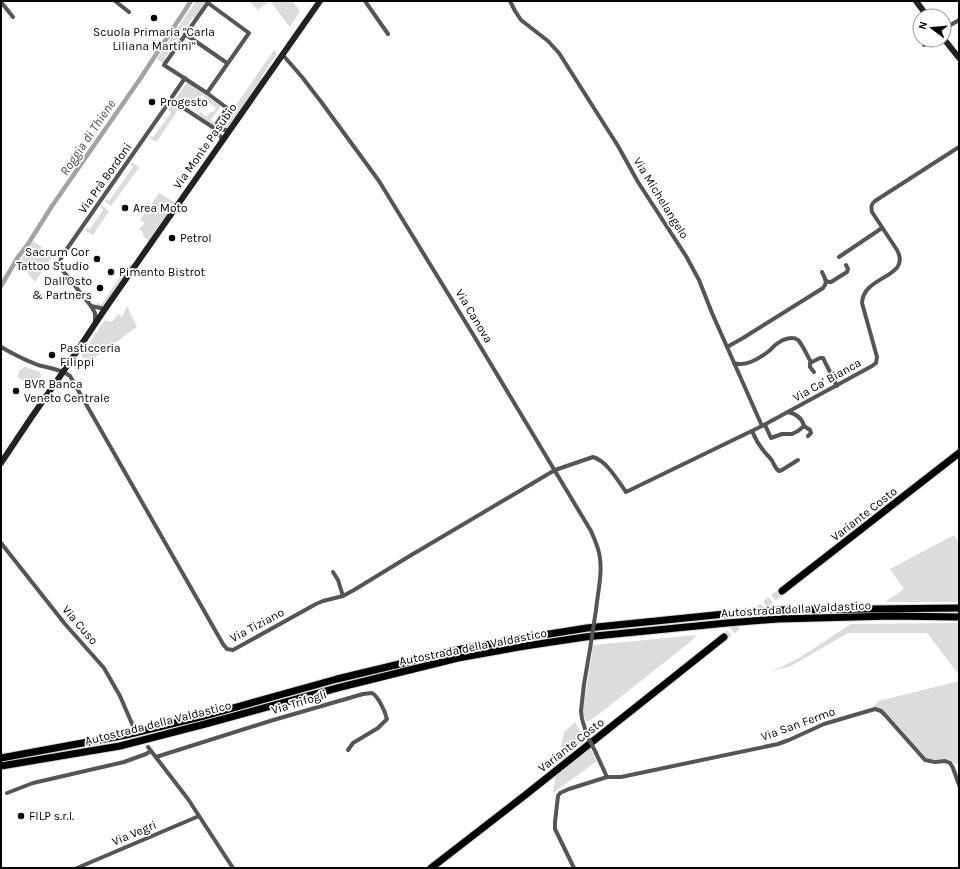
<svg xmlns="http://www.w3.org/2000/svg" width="960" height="869" font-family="Karla,sans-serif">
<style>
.green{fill:#dcdcdc}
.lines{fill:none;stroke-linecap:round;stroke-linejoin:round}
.canal{stroke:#a3a3a3;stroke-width:4.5}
.street-tunnel{stroke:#d9d9d9;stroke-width:4;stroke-dasharray:4 2;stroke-linecap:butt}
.highway-tunnel{stroke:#d9d9d9;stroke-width:7;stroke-dasharray:7 3.5;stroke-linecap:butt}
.highway-casing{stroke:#dbdbdb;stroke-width:9}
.street{stroke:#555;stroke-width:4}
.secondary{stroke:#222;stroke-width:6}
.highway{stroke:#000;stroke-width:7}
.street-bridge{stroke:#555;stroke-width:4}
.poi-dot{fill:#000;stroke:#fff;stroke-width:1.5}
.labels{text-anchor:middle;stroke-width:3.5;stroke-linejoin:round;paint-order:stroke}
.poi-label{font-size:12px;fill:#000;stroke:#fff;text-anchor:start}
.street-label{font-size:12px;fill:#000;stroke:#fff}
.water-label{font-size:13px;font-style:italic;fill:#444;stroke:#fff}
</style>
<rect width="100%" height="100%" fill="#fff"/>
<g class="green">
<polygon points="196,1 204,1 206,2 195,18 193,17 167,55 165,58 166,59 163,63 157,59"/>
<polygon points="249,1 286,1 288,3 290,1 292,1 300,11 290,27 270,1 258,10"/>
<path d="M274 50 276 52 277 54 261 77V79L263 80 229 128C218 131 207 120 198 114L201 112 205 116H207L210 112H213L215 110V107L209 103V102L203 95 200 98 197 96 190 106H189L176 98 187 82 221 106 211 120 221 127Z"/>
<polygon points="175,106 179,109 157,141 155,141 149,138 150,136 153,137 171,113 168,110 170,107"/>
<polygon points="131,163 133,163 139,167 139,168 111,206 105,202 105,200 107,199 109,201 133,167 131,165"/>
<polygon points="159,193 176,203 149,241 144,237 142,233 143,232 139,229 145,223 140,220"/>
<polygon points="101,206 103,206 109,211 93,235 87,232 86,229 87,228 90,229 103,210 101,208"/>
<polygon points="33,241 53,255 35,282 19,263"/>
<polygon points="133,264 104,306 101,307 95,304 98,303 101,305 128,265"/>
<polygon points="127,306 137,327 87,363 81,355 105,320 112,322 118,314 122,317"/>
<polygon points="25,367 40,372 41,375 41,377 29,381 30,385 29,385 17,377 20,370"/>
<polygon points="954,535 959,543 959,602 885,602 904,589 890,569"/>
<polygon points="959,623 959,675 927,633 848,633 791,666 768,672 781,667 799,658 851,624"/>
<polygon points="697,635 690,642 603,711 587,722 584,717 583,710 593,645"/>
<path d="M959 681V763L955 764C947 757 935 761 925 758L882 710 873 708 878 701Z"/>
<polygon points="575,722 585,741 558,762 564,732"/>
<polygon points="590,748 597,761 553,793 556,775"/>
</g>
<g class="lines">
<polyline class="canal" points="1,286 18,257 28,244 52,206 140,79 191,1"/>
<polyline class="street-tunnel" points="133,726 148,747"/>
<polyline class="highway-tunnel" points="724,637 782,591"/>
<g class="highway-casing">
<g id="highway">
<polyline points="782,591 959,453"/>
<polyline points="1,758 126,735 208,715 337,679 462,649 524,638 587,628 725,614 779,610 959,608"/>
<polyline points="1,766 120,746 209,723 341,687 458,658 525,646 585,637 727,623 778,619 892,616 959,617"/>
<polyline points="431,868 524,796 724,637"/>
</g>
</g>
<g class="street">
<polyline points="115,1 129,12"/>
<polyline points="365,1 388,34"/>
<polyline points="510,1 515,11 521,20 548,41 559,53 618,146 638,182 686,256 699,280 712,313 762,426"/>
<polyline points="1,2 13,17"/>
<polyline points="208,3 249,33 207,93 164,65 209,1"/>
<polyline points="944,29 959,20"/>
<polyline points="185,34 227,63"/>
<polyline points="924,45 930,40"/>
<path d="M282 54 302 77 322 103 379 181 474 336 591 531C593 536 596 542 598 549 604 568 598 590 596 610"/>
<polyline points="207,93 227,108 217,123"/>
<polyline points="171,102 172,97 185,78"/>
<polyline points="214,129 221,137 222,142"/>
<polyline points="839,257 882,228"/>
<polyline points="826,281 829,282 831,282 847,272 848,269 846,265"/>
<polyline points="91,306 95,313 95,323"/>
<path d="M105 309 91 306 63 271C58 263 60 260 64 253L165 108C168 104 171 102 176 103L214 128 220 130H230"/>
<path d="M1 347C13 354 25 360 38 365 48 368 62 369 70 376L223 644 227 649 233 650 316 604 323 601 343 596 354 590 408 557 555 470 593 457C607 461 618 481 626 492L762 426 872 366 876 363 877 357 862 303C863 275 912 278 897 250L872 212C871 207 871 204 875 201L959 147"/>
<path d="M727 347 743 338 823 288C828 283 825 278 822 272"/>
<path d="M734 363C745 367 760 358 769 351 772 349 774 345 778 343 783 339 793 336 798 340 803 345 807 356 811 362"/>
<polyline points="814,372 810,367 810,363 820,358 823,358 837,386"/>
<path d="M788 412C797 414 802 418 804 426"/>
<polyline points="765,425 771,438 782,434 792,434 798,431 804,426 810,430 811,433 808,436"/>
<path d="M752 431C757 443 762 450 770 458 774 462 774 468 779 471L782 470 798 460"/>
<polyline points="1,543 65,624 104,668 120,696 133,726"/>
<polyline points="333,572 338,580 343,596"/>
<polyline points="587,735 582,719 581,711 584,684 590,649"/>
<polyline points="148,747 188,799 233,868"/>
<polyline points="596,753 607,777"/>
<path d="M156 757 270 721 363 694 372 693C378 696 385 711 387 719L378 728 353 743 348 750"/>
<polyline points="7,793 33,783 124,762 146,754 151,751"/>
<polyline points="77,868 199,816"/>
<polyline points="574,868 555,829 555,822 558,796 560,793 569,789 607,777 621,777 778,744 789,740 824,724 875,709 881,711 885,715 925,760 935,762 945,761 950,763 953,768 959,785"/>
</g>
<g class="secondary">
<polyline points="916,1 927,16"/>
<polyline points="944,39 959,58"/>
<polyline points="1,463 31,418 63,372 105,309 320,1"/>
</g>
<use href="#highway" class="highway"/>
<g class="street-bridge">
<polyline points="590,649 596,610"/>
<polyline points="587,735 596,753"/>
</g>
</g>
<g class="poi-dot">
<circle cx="154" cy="18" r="4"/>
<circle cx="152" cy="102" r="4"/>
<circle cx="125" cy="208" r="4"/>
<circle cx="172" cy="238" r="4"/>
<circle cx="97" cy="259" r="4"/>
<circle cx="111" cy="272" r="4"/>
<circle cx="100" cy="288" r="4"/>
<circle cx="52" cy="355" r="4"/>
<circle cx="16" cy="391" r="4"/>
<circle cx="21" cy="816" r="4"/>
</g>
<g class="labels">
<g class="poi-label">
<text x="154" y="36" text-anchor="middle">Scuola Primaria "Carla<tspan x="154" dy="14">Liliana Martini"</tspan></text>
<text x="160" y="106">Progesto</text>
<text x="133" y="212">Area Moto</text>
<text x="180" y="242">Petrol</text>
<text x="89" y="256" text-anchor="end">Sacrum Cor<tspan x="89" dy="14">Tattoo Studio</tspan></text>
<text x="119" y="276">Pimento Bistrot</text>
<text x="92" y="285" text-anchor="end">Dall'Osto<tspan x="92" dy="14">&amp; Partners</tspan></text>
<text x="60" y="352">Pasticceria<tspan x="60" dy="14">Filippi</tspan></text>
<text x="24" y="388">BVR Banca<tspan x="24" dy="14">Veneto Centrale</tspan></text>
<text x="29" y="820">FILP s.r.l.</text>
</g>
<g class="street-label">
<text transform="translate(205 146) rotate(-55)" y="4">Via Monte Pasubio</text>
<text transform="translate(105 178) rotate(-55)" y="4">Via Prà Bordoni</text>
<text transform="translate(661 198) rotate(58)" y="4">Via Michelangelo</text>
<text transform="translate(474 316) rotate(59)" y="4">Via Canova</text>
<text transform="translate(827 380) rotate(-29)" y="4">Via Ca' Bianca</text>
<text transform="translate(864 514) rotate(-38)" y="4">Variante Costo</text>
<text transform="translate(796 609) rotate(-3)" y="4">Autostrada della Valdastico</text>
<text transform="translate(80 625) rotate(49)" y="4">Via Cuso</text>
<text transform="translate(257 625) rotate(-28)" y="4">Via Tiziano</text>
<text transform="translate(473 647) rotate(-11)" y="4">Autostrada della Valdastico</text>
<text transform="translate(299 702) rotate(-17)" y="4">Via Trifogli</text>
<text transform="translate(158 723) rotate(-14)" y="4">Autostrada della Valdastico</text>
<text transform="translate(798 724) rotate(-20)" y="4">Via San Fermo</text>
<text transform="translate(571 745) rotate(-38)" y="4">Variante Costo</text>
<text transform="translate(134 833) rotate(-23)" y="4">Via Vegri</text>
</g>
<g class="water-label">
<text transform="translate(87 137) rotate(-56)" y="5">Roggia di Thiene</text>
</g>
</g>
<rect width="960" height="869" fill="none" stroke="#000000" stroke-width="4"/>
<g transform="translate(932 28) rotate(286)"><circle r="19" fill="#ffffff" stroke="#999999"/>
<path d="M0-3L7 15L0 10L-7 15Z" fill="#000000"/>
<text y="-6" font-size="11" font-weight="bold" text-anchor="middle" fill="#000000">N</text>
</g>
</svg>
